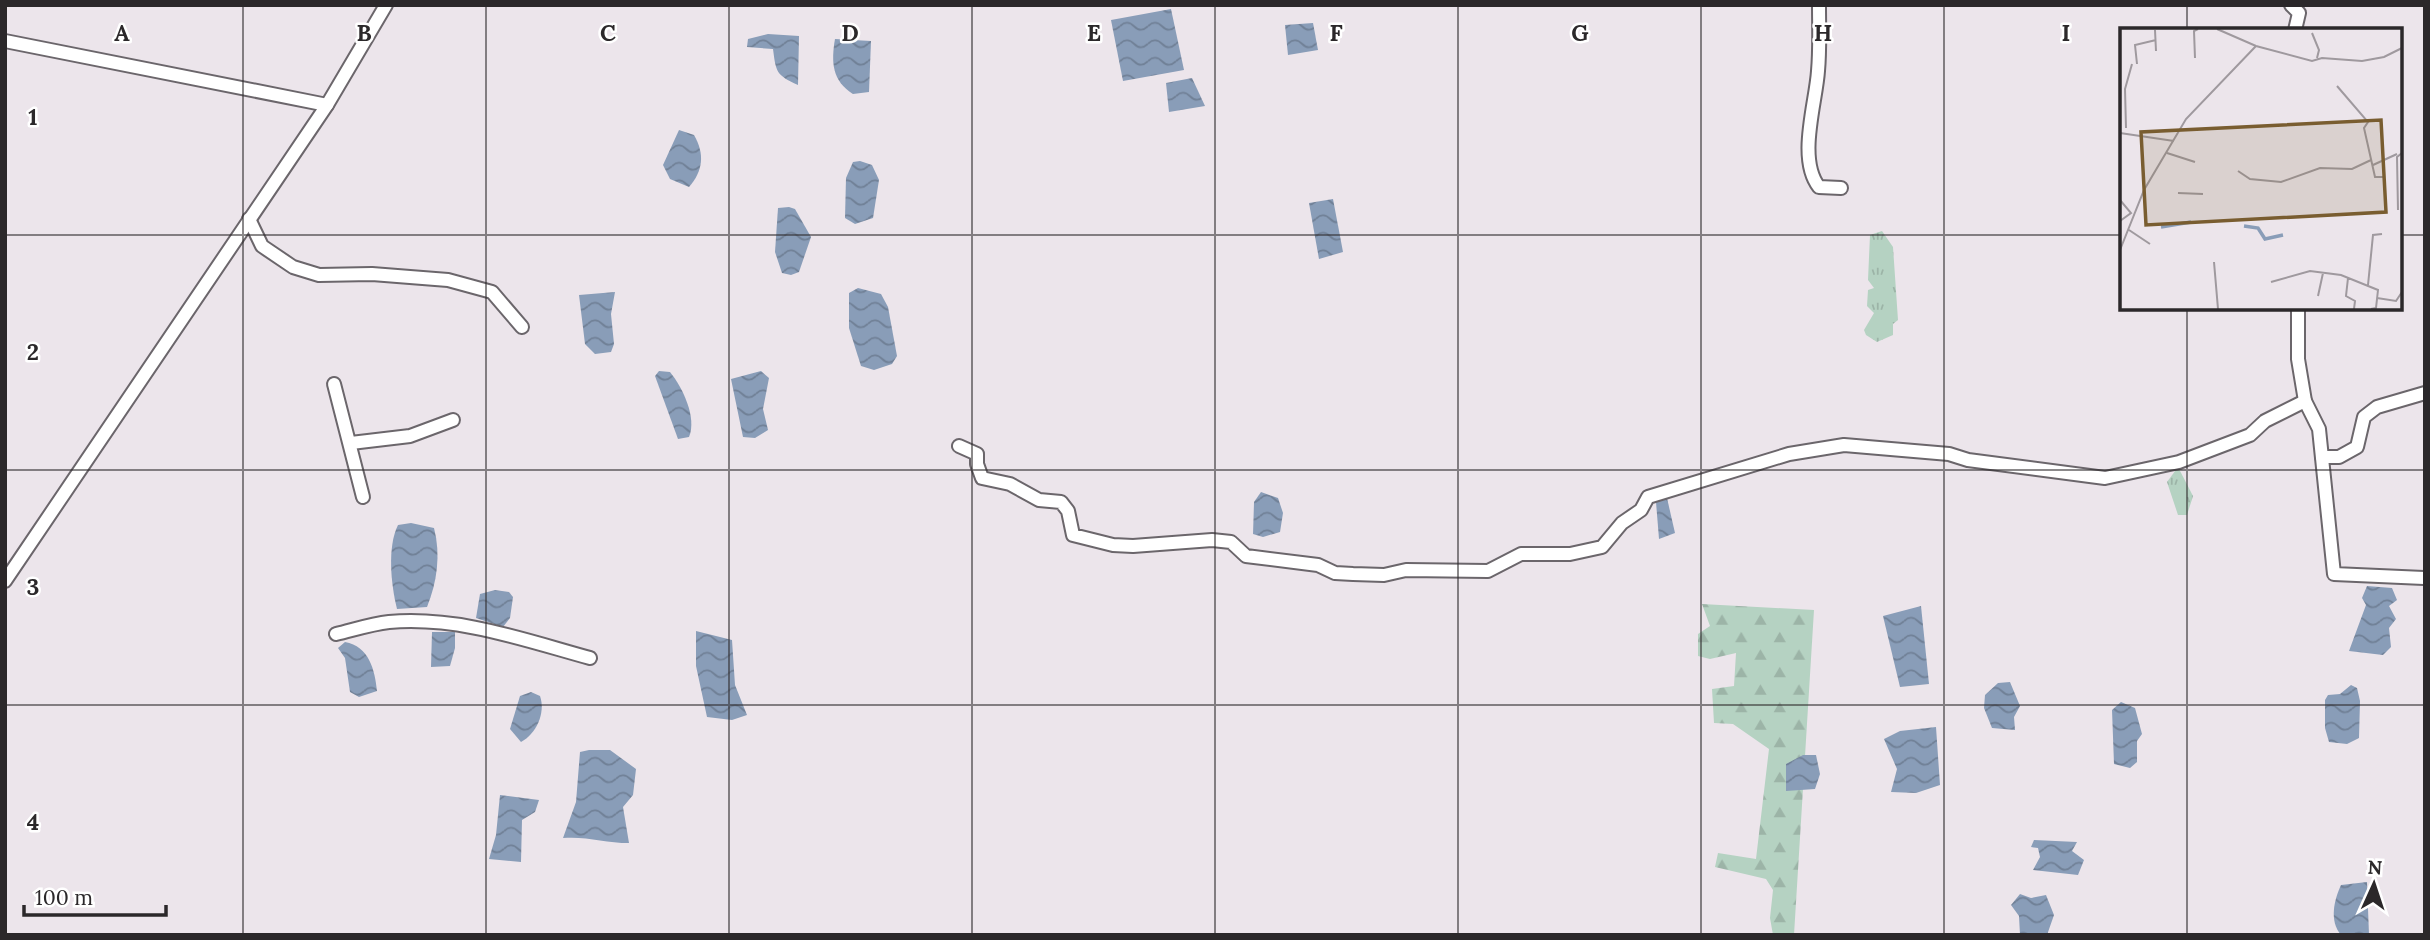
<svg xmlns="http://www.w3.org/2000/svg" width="2430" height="940" font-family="Lora,serif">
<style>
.forest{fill:url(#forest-firs)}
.park{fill:url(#park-tufts)}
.water{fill:url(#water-waves)}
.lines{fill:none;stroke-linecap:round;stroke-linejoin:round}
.minor-casing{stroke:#6b666b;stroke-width:16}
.minor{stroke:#fff;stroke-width:12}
.grid{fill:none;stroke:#2b282a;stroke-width:2;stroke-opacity:0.55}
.inset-river{fill:none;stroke:#899db8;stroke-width:3.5}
.inset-road{fill:none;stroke:#9f999e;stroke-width:2}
.view{fill:#795d30;fill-opacity:0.15;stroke:#795d30;stroke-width:3.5}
.inset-edge{fill:none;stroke:#2b282a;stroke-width:3.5}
.grid-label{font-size:23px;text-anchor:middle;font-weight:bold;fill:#2b282a;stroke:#fff;stroke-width:5;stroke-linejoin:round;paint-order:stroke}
</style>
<defs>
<pattern id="forest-firs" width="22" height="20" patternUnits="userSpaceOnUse" patternTransform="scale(1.75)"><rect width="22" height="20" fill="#b5d2c2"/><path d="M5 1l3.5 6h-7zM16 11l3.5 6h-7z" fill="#9cb4a7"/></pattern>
<pattern id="park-tufts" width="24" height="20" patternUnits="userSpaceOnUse" patternTransform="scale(1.75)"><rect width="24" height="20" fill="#b5d2c2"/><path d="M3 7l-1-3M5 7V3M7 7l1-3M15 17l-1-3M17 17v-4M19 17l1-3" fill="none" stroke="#9cb4a7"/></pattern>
<pattern id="water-waves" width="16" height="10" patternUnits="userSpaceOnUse" patternTransform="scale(1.75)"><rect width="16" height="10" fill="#899db8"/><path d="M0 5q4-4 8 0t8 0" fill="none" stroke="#708096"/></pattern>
</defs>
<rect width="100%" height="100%" fill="#ece5eb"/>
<polygon class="forest" points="1702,604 1814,610 1794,935 1773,935 1770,918 1773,890 1766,879 1715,867 1718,853 1756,859 1769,749 1733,724 1714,723 1712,689 1734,686 1736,653 1710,659 1698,656 1698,634 1710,626"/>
<g class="park">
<polygon points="1882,231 1893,247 1898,320 1893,324 1893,335 1877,342 1866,335 1864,330 1874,313 1867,306 1868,290 1874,288 1868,280 1870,235"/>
<polygon points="2178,467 2193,496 2187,515 2178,515 2167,482"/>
</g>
<g class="water">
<polygon points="1171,9 1184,70 1123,81 1111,20"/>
<polygon points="1313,23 1318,50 1288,55 1285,25"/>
<path d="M768 34 799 36 798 85C776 75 776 72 773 49L747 47 748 39Z"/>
<path d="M835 39 871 41 869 92 853 94C832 81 831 62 835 39Z"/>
<polygon points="1192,78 1205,106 1169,112 1166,83"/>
<path d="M679 130 694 135C705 154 703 171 689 187L670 179 663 165Z"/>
<polygon points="860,161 872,165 879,180 873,218 855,224 845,218 846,178 853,162"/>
<polygon points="1333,199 1343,252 1319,259 1309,203"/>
<polygon points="789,207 795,209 811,237 799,272 791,275 782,273 775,252 778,208"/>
<polygon points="858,288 881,294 888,307 897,356 892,364 874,370 861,366 849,328 849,293"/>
<polygon points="615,292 611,314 614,344 611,352 595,354 585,344 579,295"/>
<path d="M659 371 670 372C683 388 697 418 689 437L678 439 655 376Z"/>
<polygon points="761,371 769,378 763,409 768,430 755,438 743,437 731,379"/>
<polygon points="1261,492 1278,498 1283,513 1280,532 1263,537 1253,534 1254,502"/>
<polygon points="1667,498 1675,533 1659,539 1656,502"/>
<path d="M411 523 434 528C441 555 437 582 427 607L397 609C391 585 387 547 398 525Z"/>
<polygon points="2367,586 2392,588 2397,600 2389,606 2396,619 2389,628 2391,647 2383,655 2349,651 2366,605 2362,598"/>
<polygon points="495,590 509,592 513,597 510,618 503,627 476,618 480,594"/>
<polygon points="1921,606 1929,684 1900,687 1883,616"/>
<polygon points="696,631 732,640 735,685 747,715 732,720 707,717 696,666"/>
<polygon points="432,632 455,632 455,648 450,666 431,667"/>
<path d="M345 642C369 646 375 670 377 691L359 697 350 692 345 658 338 648Z"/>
<polygon points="2010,682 2020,706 2014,717 2015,730 1992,728 1984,708 1985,695 1998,683"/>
<polygon points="2351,685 2357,688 2360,701 2359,738 2347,744 2329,742 2325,728 2325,700 2328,695 2340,694"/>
<path d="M531 692 540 696C546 713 536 734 521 742L510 729 520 696Z"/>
<polygon points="2121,702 2135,708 2142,734 2137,741 2137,762 2130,768 2114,764 2112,710"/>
<polygon points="1936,727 1940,785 1916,793 1891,792 1897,769 1884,739 1900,731"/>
<path d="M589 750H610L636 769 633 795 623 807 629 843C606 843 586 836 563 838L576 802 580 752Z"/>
<polygon points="1803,755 1816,755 1820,774 1815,789 1786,791 1786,764"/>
<polygon points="500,795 539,800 535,812 522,820 521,862 489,859 496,835"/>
<polygon points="2034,840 2077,842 2072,851 2084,860 2078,875 2033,870 2040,857 2038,848 2031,847"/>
<path d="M2367 882 2369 935H2341C2329 921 2334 900 2341 885Z"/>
<polygon points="2020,894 2031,898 2046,895 2054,915 2047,935 2020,935 2019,916 2011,905"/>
</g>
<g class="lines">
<g class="minor-casing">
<g id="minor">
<path d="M1819 5C1819 27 1820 49 1818 71 1816 103 1797 159 1819 187L1841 188"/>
<polyline points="2291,5 2299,13 2295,30"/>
<polyline points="5,41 327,105"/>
<polyline points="249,219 262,246 293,267 319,275 372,274 448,280 492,292 522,327"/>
<polyline points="2298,308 2298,359 2305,401 2319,429 2334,574 2424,578"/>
<polyline points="334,384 363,497"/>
<polyline points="351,443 410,436 453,420"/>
<polyline points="959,446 977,454 977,464 982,478 1010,484 1039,500 1061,502 1068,511 1073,535 1113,545 1133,546 1212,540 1231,542 1246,556 1318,565 1335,573 1353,574 1384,575 1406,570 1488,571 1521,554 1570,554 1602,547 1622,523 1641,510 1648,497 1789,454 1844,445 1949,454 1968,460 2105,478 2179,462 2250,435 2265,421 2305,401"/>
<polyline points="2322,457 2339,457 2357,447 2364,417 2377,407 2425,393"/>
<polyline points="5,581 327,105 386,5"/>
<path d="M336 634C353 630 371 624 389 622 459 616 524 640 590 658"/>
</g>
</g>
<use href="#minor" class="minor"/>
</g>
<path class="grid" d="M243 5V935M486 5V935M729 5V935M972 5V935M1215 5V935M1458 5V935M1701 5V935M1944 5V935M2187 5V30M5 235H2122M2400 235H2425M2187 308V935M5 470H2425M5 705H2425"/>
<g transform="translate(2120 28)">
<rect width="282" height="282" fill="#ece5eb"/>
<path class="inset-river" d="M124 198 138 200 145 211 163 207M41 199 71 194"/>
<path class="inset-road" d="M97 1 136 18 192 33 202 30 242 33 264 29 282 20M35 2 36 23M192 5 199 22 197 30M75 30 74 3 78 1M17 36 15 17 36 12M217 58 248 94 244 100 255 149H264M6 100 5 61 12 36M0 105 54 113M47 125 75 134M253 137 277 126M118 143 130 151 161 154 200 140 232 141 251 132M58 165 83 166M0 172 11 185 0 193M278 182 277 129 282 125M9 202 30 216M0 222 24 162 66 91 136 18M94 234 98 281M228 250 226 268 235 273 234 281M151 254 190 243 221 247 258 262 256 280 251 281M248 257 253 207 262 206M198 268 203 245M257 270 276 273 282 264"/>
<path class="view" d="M261 92 266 184 26 197 21 104Z"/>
<rect width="282" height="282" class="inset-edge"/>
</g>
<g class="grid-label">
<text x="122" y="41">A</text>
<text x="364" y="41">B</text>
<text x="608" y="41">C</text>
<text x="850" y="41">D</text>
<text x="1094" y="41">E</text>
<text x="1336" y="41">F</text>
<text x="1580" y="41">G</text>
<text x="1823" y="41">H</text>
<text x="2066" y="41">I</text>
<text x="33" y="125">1</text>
<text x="33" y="360">2</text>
<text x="33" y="595">3</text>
<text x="33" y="830">4</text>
</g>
<rect width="2430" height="940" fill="none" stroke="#2b282a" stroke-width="14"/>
<g transform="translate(2374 884) rotate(3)" stroke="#ffffff" stroke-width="5" paint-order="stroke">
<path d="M0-5L12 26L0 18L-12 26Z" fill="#2b282a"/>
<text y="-10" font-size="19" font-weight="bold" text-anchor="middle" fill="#2b282a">N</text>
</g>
<path d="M24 905v10h142v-10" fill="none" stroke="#2b282a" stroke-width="3.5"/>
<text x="35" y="905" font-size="21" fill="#2b282a" stroke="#ffffff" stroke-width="5" paint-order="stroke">100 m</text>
</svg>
